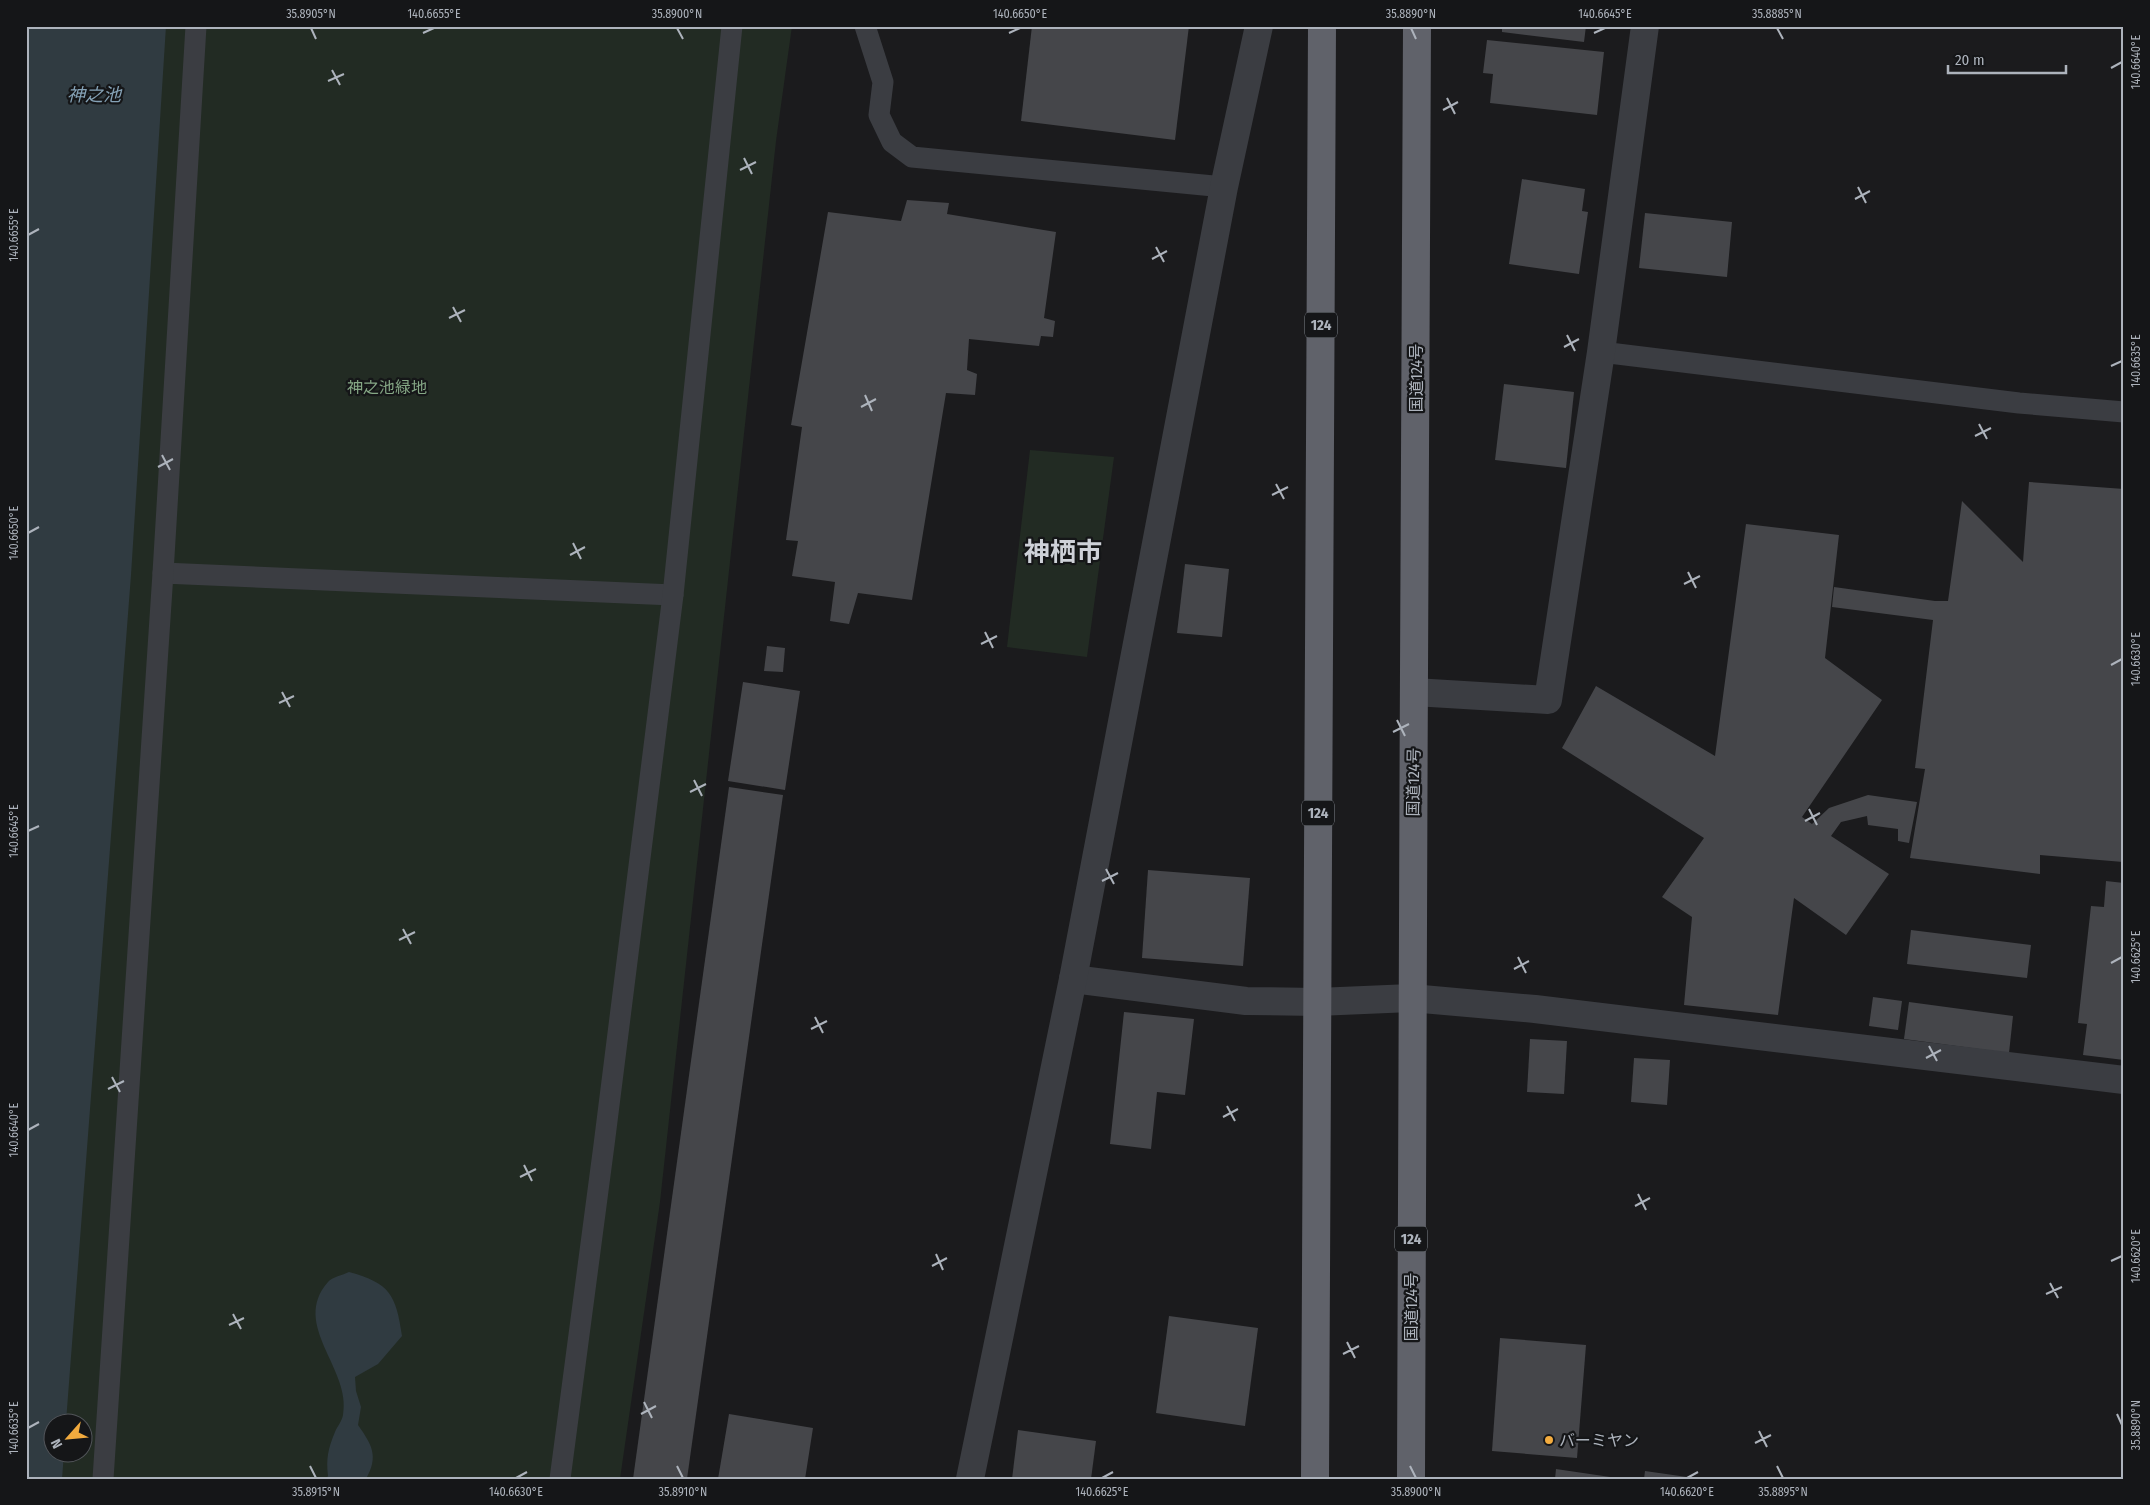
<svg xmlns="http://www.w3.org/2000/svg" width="2150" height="1505" font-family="'Fira Sans Condensed','Noto Sans JP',sans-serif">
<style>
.green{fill:#222b23;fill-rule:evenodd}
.water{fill:#303b41}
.building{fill:#45464a}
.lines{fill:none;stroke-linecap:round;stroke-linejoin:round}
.service{stroke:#3b3d42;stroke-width:21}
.minor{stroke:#3b3d42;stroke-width:28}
.tertiary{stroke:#3b3d42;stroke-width:28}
.trunk{stroke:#60626a;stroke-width:28}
.ticks{fill:none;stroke:#adb3bc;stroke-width:2}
.poi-dot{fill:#f2ab3e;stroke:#151618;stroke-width:2}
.labels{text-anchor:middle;stroke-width:4.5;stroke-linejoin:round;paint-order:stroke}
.shield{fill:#151618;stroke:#7f848b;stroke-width:1}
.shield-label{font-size:15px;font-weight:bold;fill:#adb3bc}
.street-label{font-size:16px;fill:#adb3bc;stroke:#151618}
.park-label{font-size:16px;fill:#85a785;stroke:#151618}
.poi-label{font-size:16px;fill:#adb3bc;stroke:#151618;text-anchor:start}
.water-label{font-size:18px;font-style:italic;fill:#85a2b6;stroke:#151618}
.town-label{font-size:26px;font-weight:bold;fill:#ced1d8;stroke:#151618}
.neatline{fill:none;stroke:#adb3bc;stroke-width:2}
.ticks-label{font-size:12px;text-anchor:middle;fill:#adb3bc}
</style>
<rect width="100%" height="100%" fill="#1b1b1d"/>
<g class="green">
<path d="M26 26H792L776 141 660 1202 620 1479H26ZM52 1422H82V1452H52Z"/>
<polygon points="1030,450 1114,457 1087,657 1007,647"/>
</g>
<g class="water">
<polygon points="26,26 166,26 131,575 66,1422 52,1422 52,1452 64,1453 62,1479 26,1479"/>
<path d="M349 1272C390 1283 396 1295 402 1336L378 1364 355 1377 356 1391 361 1407 358 1425C372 1445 379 1456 366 1479H326L328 1476C326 1458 328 1449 335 1432 337 1427 342 1421 343 1415 352 1369 290 1325 328 1282 332 1277 343 1275 349 1272Z"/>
</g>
<g class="building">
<polygon points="1032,26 1189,26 1175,140 1021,121"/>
<polygon points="1502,26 1586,26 1584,42 1502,32"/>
<polygon points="1487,40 1604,52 1597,115 1490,103 1493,74 1483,73"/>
<polygon points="1522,179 1585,189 1582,211 1588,212 1579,274 1509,264"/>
<polygon points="907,200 949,203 947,214 1056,232 1044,318 1055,321 1053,337 1041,336 1039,346 969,339 967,370 977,374 975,395 946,393 912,600 858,593 849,624 830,621 835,582 792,576 798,541 786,540 802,427 791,425 828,212 901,221"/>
<polygon points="1645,213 1732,222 1727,277 1639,268"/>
<polygon points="1504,384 1574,392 1566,468 1495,460"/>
<polygon points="2029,482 2124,489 2123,862 2040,855 2040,874 1910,858 1925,769 1915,768 1933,620 1832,607 1834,587 1935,601 1948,601 1962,501 2023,562"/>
<polygon points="1746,524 1839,535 1825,658 1882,700 1802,817 1812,824 1829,808 1868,795 1917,802 1909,843 1898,841 1898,829 1868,825 1867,816 1841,822 1831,836 1889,874 1846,935 1794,898 1778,1015 1684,1005 1692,917 1662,897 1704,838 1562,748 1596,686 1715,756"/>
<polygon points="1185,564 1229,569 1222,637 1177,633"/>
<polygon points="767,646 785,648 783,672 764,671"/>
<polygon points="743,682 800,691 785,790 728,781"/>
<polygon points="729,787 783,795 687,1479 633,1479"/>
<polygon points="1148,870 1250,878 1243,966 1142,958"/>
<polygon points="2106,881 2124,883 2124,1060 2083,1055 2087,1024 2078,1023 2091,906 2104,907"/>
<polygon points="1911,930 2031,945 2027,978 1907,964"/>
<polygon points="1873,997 1902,1001 1898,1030 1869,1026"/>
<polygon points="1909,1002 2013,1016 2009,1053 1904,1039"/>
<polygon points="1124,1012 1194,1019 1185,1095 1157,1092 1151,1149 1110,1144"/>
<polygon points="1530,1039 1567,1041 1564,1094 1527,1092"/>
<polygon points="1634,1058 1670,1060 1667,1105 1631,1102"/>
<polygon points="1169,1316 1258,1328 1245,1426 1156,1413"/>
<polygon points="1500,1338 1586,1345 1577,1458 1492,1451"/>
<polygon points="729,1414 813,1428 805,1479 718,1479"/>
<polygon points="1018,1430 1096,1441 1091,1479 1012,1479"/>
<polygon points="1556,1469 1617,1478 1617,1479 1555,1479"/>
<polygon points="1645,1471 1694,1478 1694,1479 1644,1479"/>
</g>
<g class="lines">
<g class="service">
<polyline points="865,26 883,82 879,115 892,142 912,157 1224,187"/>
<polyline points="1601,352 2019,403 2124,412"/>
<polyline points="163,573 673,595"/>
<polyline points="103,1479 163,573 196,26"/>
<polyline points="560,1479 604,1145 673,595 732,26"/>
</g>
<g class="minor">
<polyline points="1414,692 1548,700 1601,352 1645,26"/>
<polyline points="1411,998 1535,1009 2124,1080"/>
</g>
<g class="tertiary">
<polyline points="1073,979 1246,1001 1317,1002 1411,998"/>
<polyline points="970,1479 1073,979 1224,187 1259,26"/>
</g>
<g class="trunk">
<polyline points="1315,1479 1322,26"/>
<path d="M1411 1479C1411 995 1416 510 1417 26"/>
</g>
</g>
<path class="ticks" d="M311 28 316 39M677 28 683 39M1411 28 1416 39M1777 28 1783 39M423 33 434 28M1009 33 1020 28M1594 33 1605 28M2111 68 2122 62M332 70 340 85M328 81 344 74M1447 98 1455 114M1443 110 1458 102M744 158 752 174M740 170 756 162M1858 187 1866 203M1855 199 1870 191M28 235 39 229M1156 247 1164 262M1152 259 1167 251M453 307 461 322M449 318 465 310M1567 335 1575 351M1564 347 1579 339M2111 366 2122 361M865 395 872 411M861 407 876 399M1979 424 1987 439M1975 436 1991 428M162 455 170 470M158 467 173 459M1276 484 1284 499M1272 495 1288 487M28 533 39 527M573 543 581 559M570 555 585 547M1688 572 1696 588M1684 584 1700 576M985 632 993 648M981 644 997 636M2111 665 2122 659M282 692 290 707M279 703 294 696M1397 720 1405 736M1393 732 1409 724M694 780 702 796M690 792 706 784M1809 809 1817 825M1805 821 1820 813M28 831 39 826M1106 869 1114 884M1102 881 1118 873M403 929 411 944M399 940 415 932M1518 957 1526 973M2111 963 2122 957M1514 969 1529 961M815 1017 823 1033M811 1029 827 1021M1929 1046 1937 1061M1926 1058 1941 1050M112 1077 120 1092M108 1089 124 1081M1227 1106 1235 1121M1223 1117 1238 1109M28 1130 39 1124M524 1165 532 1181M520 1177 536 1169M1638 1194 1646 1210M1635 1206 1650 1198M936 1254 943 1270M2111 1261 2122 1256M932 1266 947 1258M2050 1283 2058 1298M2046 1294 2062 1287M233 1314 241 1329M229 1325 244 1318M1347 1342 1355 1358M1343 1354 1359 1346M644 1402 652 1418M641 1414 656 1406M2117 1414 2122 1425M28 1428 39 1422M1759 1431 1767 1447M1755 1443 1771 1435M310 1466 316 1478M677 1466 683 1478M1410 1466 1416 1478M1777 1466 1783 1478M516 1478 527 1472M1102 1478 1113 1472M1687 1478 1698 1472"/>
<circle class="poi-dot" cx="1549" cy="1440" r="5"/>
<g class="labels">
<g class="shield">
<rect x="1305" y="312.5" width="32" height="25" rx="4"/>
<rect x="1302" y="800.5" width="32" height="25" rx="4"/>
<rect x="1395" y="1226.5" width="32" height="25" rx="4"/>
</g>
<g class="shield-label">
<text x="1321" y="330">124</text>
<text x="1318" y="818">124</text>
<text x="1411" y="1244">124</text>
</g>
<g class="street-label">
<text transform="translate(1416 378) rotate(-90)" y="6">国道124号</text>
<text transform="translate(1413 782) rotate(-89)" y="6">国道124号</text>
<text transform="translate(1411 1307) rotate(-90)" y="6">国道124号</text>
</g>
<g class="park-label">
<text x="387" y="393">神之池緑地</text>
</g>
<g class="poi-label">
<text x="1559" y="1446">バーミヤン</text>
</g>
<g class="water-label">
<text x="94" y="101">神之池</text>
</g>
<g class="town-label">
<text x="1063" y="561">神栖市</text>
</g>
</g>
<rect width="2150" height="1505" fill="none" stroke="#151618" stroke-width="55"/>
<g transform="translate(68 1438) rotate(243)"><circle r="24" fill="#151618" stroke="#52555a"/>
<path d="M0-4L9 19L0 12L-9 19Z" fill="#f2ab3e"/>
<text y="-8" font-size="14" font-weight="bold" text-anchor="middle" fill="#adb3bc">N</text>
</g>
<path d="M1948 65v8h118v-8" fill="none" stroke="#adb3bc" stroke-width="2.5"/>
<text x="1955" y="65" font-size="15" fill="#adb3bc" stroke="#151618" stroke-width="4" paint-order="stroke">20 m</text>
<rect x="28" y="28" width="2094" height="1450" class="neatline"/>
<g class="ticks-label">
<text x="311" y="18">35.8905°N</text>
<text x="434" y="18">140.6655°E</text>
<text x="677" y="18">35.8900°N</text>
<text x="1020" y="18">140.6650°E</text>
<text x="1411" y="18">35.8890°N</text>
<text x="1605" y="18">140.6645°E</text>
<text x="1777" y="18">35.8885°N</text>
<text transform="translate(2136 62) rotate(-90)" y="4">140.6640°E</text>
<text transform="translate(14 235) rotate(-90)" y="4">140.6655°E</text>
<text transform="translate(2136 361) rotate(-90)" y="4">140.6635°E</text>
<text transform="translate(14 533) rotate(-90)" y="4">140.6650°E</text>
<text transform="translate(2136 659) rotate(-90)" y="4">140.6630°E</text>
<text transform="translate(14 831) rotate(-90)" y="4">140.6645°E</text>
<text transform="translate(2136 957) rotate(-90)" y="4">140.6625°E</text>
<text transform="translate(14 1130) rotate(-90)" y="4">140.6640°E</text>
<text transform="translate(2136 1256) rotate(-90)" y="4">140.6620°E</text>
<text transform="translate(2136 1425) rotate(-90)" y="4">35.8890°N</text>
<text transform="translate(14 1428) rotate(-90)" y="4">140.6635°E</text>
<text x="316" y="1496">35.8915°N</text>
<text x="516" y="1496">140.6630°E</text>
<text x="683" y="1496">35.8910°N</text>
<text x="1102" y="1496">140.6625°E</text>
<text x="1416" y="1496">35.8900°N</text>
<text x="1687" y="1496">140.6620°E</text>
<text x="1783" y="1496">35.8895°N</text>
</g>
</svg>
